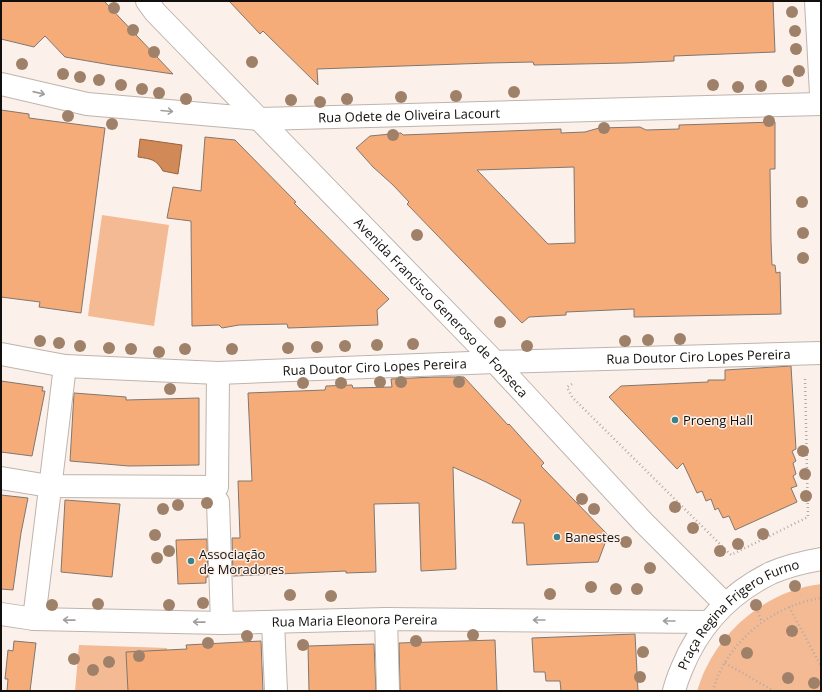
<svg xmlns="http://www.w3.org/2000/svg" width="822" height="692" font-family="'Open Sans',sans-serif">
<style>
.green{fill:#f3ba94}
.water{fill:#d08957;stroke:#976440}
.building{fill:#f6ac79;stroke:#807770;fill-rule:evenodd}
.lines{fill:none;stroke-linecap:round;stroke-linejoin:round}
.street-casing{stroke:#beb4ad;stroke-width:24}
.path{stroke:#b4aba6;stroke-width:2.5;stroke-dasharray:1 3;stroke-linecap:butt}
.street{stroke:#fff;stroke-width:22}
.tree{fill:#9f8169}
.oneway{stroke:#a09f9e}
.poi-dot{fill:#3b838b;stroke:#fcf1ea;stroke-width:1.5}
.labels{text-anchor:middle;stroke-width:3;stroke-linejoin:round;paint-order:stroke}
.street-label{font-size:13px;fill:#120f0c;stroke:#fcf1ea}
.poi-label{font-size:13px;fill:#120f0c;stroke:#fcf1ea;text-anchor:start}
</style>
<rect width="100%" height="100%" fill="#fcf1ea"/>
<g class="green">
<polygon points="102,215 169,225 154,326 88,316"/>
<path d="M821 584V691H697C700 683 702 675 706 668 728 623 772 590 821 584Z"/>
<polygon points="79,645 167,648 169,691 75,691"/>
</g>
<path class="water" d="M140 139 182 145 178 174 163 171C156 159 151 159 138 157Z"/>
<g class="building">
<polygon points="1,1 104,1 173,74 111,65 65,57 45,36 34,47 1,39"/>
<polygon points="229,1 773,1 775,52 674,56 674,61 626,63 534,65 533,62 489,63 317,69 318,85 263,31 260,34"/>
<polygon points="1,110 29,114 29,118 105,128 81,313 39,307 40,302 1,297"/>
<path d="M775 122V169H770L771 241 772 265H775L776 273 780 272 781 314 634 317V309L566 312V315L529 317 522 323 407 204 409 202 393 185 373 167 356 148 370 136 401 133 403 135 561 129V133L585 132 599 128 640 127 646 130 679 129V125ZM574 167 575 243 548 244 477 170Z"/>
<polygon points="205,137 235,140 296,202 294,203 389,299 377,310 378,325 288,328 287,324 239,325 222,328 219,325 192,326 191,221 167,218 173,187 201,191"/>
<polygon points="791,366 796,449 792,451 796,461 793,463 796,474 793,476 797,486 791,488 797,502 735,530 729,516 723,518 718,508 715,510 711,499 706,501 702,491 697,493 683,463 677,469 609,397 621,386 708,382 708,380 725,380 725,370"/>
<polygon points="435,377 464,377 508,425 509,424 544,463 541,466 608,535 598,562 527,565 524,523 512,523 521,500 486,482 453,467 456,569 421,571 419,503 374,504 376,572 346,573 346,571 233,576 232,538 240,538 238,481 252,481 248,393 325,390 326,386 352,385 353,388 392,387 391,379"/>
<polygon points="1,381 43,387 42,391 45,391 32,456 1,452"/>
<polygon points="74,393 126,397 126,400 199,398 199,465 129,466 70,461"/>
<polygon points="1,495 28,498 21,533 13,590 1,589"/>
<polygon points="65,500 120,504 112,577 61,572"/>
<polygon points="207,539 208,577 206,577 206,583 178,584 176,540"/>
<polygon points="635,634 638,691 561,691 560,681 546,681 545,672 534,672 532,638"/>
<polygon points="495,640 497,691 400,691 399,643"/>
<polygon points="14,641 36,643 30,691 7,691 8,679 5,679 8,650 13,651"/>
<polygon points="261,641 263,691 128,691 126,652 187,649 186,645"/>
<polygon points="374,644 376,691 309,691 308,646"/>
</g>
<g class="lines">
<g class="street-casing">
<g id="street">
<path id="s1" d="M147 1 155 12 495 362 643 522 725 604"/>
<polyline points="816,1 821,94"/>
<path id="s2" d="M1 84 87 104 260 119 821 104"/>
<path id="s3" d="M1 354 65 366 218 373 495 362 821 353"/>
<polyline points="1,478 49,486 217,487 218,373"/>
<polyline points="218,502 222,623"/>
<path id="s4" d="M1 614 34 619 222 623 386 619 708 622"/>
<polyline points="34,619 65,366"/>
<polyline points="386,619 388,691"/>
<polyline points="273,622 276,691"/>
<path id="s5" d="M674 691C676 683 679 675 682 668 699 626 730 593 771 573 787 566 804 562 821 559"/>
</g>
</g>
<g class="path">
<polyline points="572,384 567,387 572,397 731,555 808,517 805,377"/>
<polyline points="789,607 821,666"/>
<polyline points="756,608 762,622"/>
<polyline points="725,663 774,691"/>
<path d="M713 691C725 643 773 605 821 598"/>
</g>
<use href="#street" class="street"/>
</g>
<g class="tree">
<circle cx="114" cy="8" r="6"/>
<circle cx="792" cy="12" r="6"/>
<circle cx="133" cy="30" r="6"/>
<circle cx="795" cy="31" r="6"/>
<circle cx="796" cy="49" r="6"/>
<circle cx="154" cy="52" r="6"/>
<circle cx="252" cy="62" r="6"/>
<circle cx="22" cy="64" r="6"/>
<circle cx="799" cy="71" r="6"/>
<circle cx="63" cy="74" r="6"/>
<circle cx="80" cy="77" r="6"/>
<circle cx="99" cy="80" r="6"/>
<circle cx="788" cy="81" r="6"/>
<circle cx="121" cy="85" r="6"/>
<circle cx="713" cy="85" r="6"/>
<circle cx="761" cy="86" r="6"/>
<circle cx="738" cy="87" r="6"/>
<circle cx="142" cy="89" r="6"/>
<circle cx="514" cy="92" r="6"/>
<circle cx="159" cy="93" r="6"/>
<circle cx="456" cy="96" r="6"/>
<circle cx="401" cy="97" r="6"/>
<circle cx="186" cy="99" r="6"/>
<circle cx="347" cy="99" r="6"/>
<circle cx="291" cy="100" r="6"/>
<circle cx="320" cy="102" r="6"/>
<circle cx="68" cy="116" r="6"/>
<circle cx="769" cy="121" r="6"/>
<circle cx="112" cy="124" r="6"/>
<circle cx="604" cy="128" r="6"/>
<circle cx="393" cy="135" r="6"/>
<circle cx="802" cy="202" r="6"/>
<circle cx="803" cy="233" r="6"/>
<circle cx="417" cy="235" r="6"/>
<circle cx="803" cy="258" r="6"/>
<circle cx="500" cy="322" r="6"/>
<circle cx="680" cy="339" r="6"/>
<circle cx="648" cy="340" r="6"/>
<circle cx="40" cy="341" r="6"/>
<circle cx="625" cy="341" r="6"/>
<circle cx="59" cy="343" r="6"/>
<circle cx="413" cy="344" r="6"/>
<circle cx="377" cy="345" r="6"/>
<circle cx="80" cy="346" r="6"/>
<circle cx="345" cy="346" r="6"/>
<circle cx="527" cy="346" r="6"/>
<circle cx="317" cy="347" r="6"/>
<circle cx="109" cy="348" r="6"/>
<circle cx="288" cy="348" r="6"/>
<circle cx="131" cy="349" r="6"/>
<circle cx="185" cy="349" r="6"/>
<circle cx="232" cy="349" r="6"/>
<circle cx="159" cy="352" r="6"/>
<circle cx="380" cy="382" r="6"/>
<circle cx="401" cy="382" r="6"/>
<circle cx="459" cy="382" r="6"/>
<circle cx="303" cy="383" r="6"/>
<circle cx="341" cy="383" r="6"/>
<circle cx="170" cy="389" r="6"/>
<circle cx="803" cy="451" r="6"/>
<circle cx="805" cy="474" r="6"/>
<circle cx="806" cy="496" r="6"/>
<circle cx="582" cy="499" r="6"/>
<circle cx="207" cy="503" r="6"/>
<circle cx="178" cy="505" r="6"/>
<circle cx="675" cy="507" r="6"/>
<circle cx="163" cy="509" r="6"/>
<circle cx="594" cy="509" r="6"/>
<circle cx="693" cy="528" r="6"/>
<circle cx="763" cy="534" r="6"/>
<circle cx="155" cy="535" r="6"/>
<circle cx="626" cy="542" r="6"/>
<circle cx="738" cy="544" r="6"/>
<circle cx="169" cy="551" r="6"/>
<circle cx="720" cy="551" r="6"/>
<circle cx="157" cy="558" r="6"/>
<circle cx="650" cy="568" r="6"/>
<circle cx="795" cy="586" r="6"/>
<circle cx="591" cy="587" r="6"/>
<circle cx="616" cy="589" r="6"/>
<circle cx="637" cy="589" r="6"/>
<circle cx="550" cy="594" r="6"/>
<circle cx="290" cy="595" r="6"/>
<circle cx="331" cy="596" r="6"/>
<circle cx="203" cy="603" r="6"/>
<circle cx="98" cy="604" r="6"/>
<circle cx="52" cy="605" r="6"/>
<circle cx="169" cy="605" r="6"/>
<circle cx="756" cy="605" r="6"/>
<circle cx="792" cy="631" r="6"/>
<circle cx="473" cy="635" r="6"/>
<circle cx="247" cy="636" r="6"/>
<circle cx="725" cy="640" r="6"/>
<circle cx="416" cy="641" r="6"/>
<circle cx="208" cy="643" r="6"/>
<circle cx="303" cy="645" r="6"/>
<circle cx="643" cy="652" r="6"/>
<circle cx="747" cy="653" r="6"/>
<circle cx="139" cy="656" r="6"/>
<circle cx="74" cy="659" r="6"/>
<circle cx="109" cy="662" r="6"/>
<circle cx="93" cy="670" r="6"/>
<circle cx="640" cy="677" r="6"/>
<circle cx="788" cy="678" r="6"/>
<circle cx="814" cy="683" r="6"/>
</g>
<defs><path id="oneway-shaft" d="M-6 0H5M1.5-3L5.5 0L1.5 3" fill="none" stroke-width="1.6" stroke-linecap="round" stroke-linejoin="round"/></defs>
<g class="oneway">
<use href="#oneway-shaft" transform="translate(39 93) rotate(13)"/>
<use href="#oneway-shaft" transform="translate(167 111) rotate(5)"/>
<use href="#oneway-shaft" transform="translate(69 620) rotate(-179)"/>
<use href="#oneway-shaft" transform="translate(539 620) rotate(-180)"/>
<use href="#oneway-shaft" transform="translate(669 621) rotate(-180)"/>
<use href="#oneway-shaft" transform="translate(199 622) rotate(-179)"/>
</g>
<g class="poi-dot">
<circle cx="675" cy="420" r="4"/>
<circle cx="557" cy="537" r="4"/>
<circle cx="191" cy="561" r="4"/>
</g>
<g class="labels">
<g class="street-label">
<text dy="5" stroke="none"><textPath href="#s2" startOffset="411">Rua Odete de Oliveira Lacourt</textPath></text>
<text dy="5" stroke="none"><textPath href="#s1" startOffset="425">Avenida Francisco Generoso de Fonseca</textPath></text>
<text dy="5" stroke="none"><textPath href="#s3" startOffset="699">Rua Doutor Ciro Lopes Pereira</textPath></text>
<text dy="5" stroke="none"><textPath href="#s3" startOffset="375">Rua Doutor Ciro Lopes Pereira</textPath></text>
<text dy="5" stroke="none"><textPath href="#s5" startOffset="105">Praça Regina Frigero Furno</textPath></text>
<text dy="5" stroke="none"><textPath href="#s4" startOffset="354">Rua Maria Eleonora Pereira</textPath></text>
</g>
<g class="poi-label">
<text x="683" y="425">Proeng Hall</text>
<text x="565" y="542">Banestes</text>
<text x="199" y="559">Associação<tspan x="199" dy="15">de Moradores</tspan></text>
</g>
</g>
<rect width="822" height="692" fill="none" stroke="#120f0c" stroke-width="4"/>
</svg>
